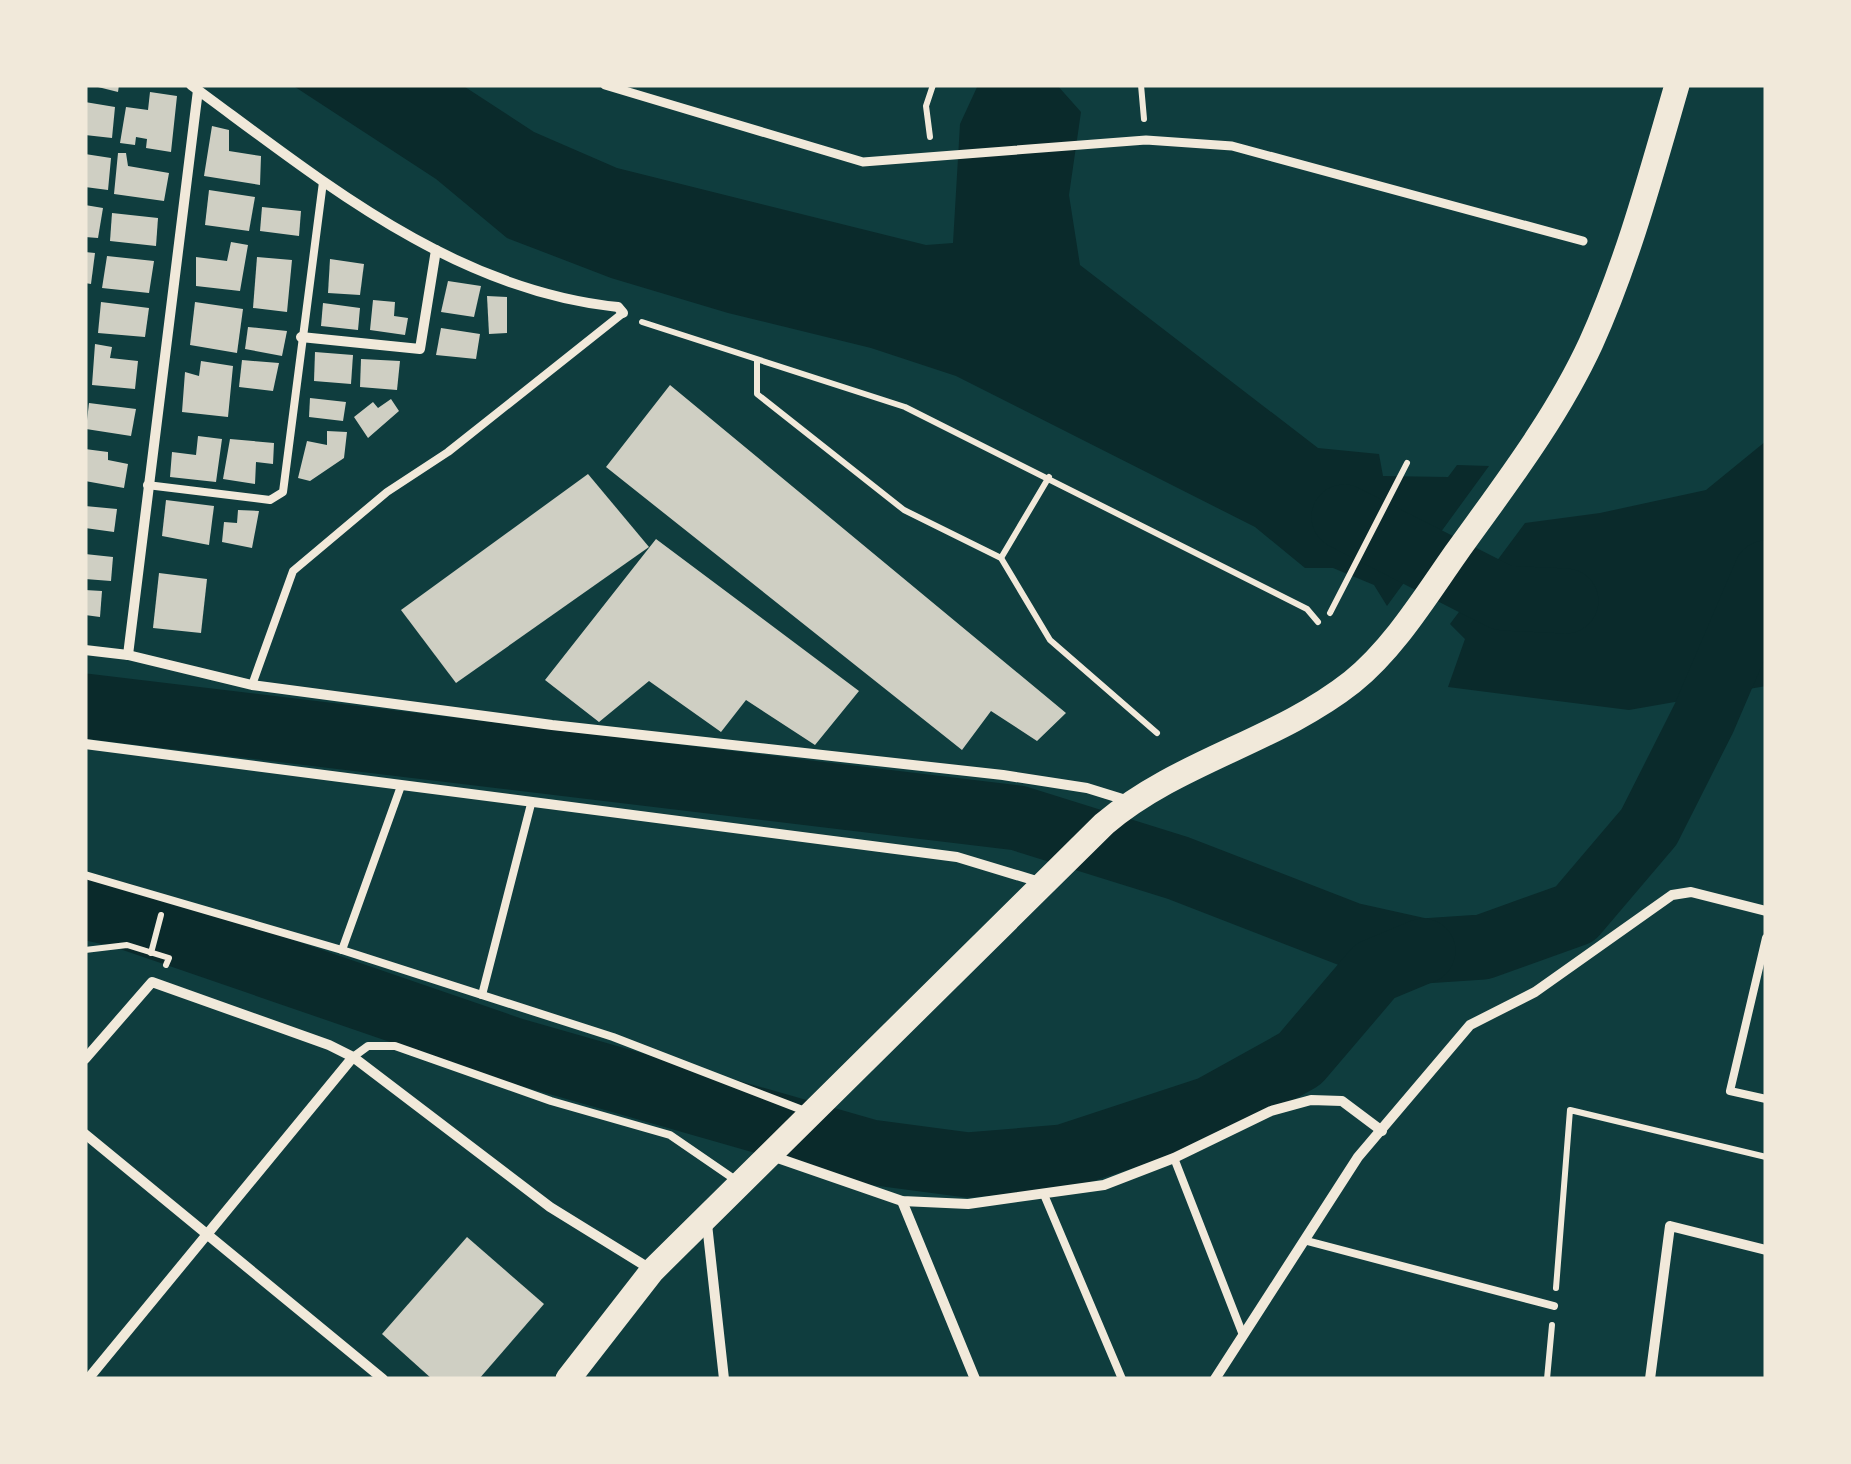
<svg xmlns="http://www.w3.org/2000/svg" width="1851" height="1464" font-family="Inter,sans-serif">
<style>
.water{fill:#0a2a2b}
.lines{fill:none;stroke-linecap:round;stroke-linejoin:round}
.river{stroke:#0a2a2b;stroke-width:65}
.building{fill:#cfcfc3}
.path{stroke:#f1e9da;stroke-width:6}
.service{stroke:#f1e9da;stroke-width:8}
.pedestrian{stroke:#f1e9da;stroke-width:9}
.minor{stroke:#f1e9da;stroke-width:10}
.primary{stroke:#f1e9da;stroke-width:25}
</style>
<rect width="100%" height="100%" fill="#0f3d3e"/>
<g class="water">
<polygon points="292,85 462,85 534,132 617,168 926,245 953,243 960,124 978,85 1057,85 1081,112 1069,195 1080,265 1318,448 1379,454 1383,476 1448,477 1457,465 1489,466 1387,606 1374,585 1333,568 1305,568 1255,527 956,376 871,348 728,313 611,278 507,238 436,179"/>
<polygon points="1766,441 1766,686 1629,710 1448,687 1465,639 1450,624 1525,523 1600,513 1706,490"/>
</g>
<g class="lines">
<g class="river">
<polyline points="1344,517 1503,598 1566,601"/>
<polyline points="85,706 1018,818 1178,868 1351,935 1423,951 1483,947 1575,914 1649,827 1704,718 1766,573"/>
<polyline points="85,907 121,915 513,1050 870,1152 968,1165 1063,1157 1212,1108 1300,1059 1375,971 1423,951"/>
</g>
</g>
<g class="building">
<polygon points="90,85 119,85 118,92"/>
<polygon points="150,92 177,96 171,152 146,148 147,139 136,137 135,145 120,143 126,107 148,110"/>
<polygon points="85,102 115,107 112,138 85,135"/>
<polygon points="212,126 229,130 229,151 261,156 260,185 204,176"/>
<polygon points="118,153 126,153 128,166 169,173 164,201 114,194"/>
<polygon points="85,154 111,158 108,190 85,187"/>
<polygon points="209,190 255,197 249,231 205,225"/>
<polygon points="85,205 103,208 98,238 85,237"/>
<polygon points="262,207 301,211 299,236 260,231"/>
<polygon points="112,213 158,218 156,246 110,241"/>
<polygon points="231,242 248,245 240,291 196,286 196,257 227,261"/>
<polygon points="85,252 95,253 91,284 85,283"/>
<polygon points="107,256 154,261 149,293 102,288"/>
<polygon points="257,257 292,260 287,312 253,308"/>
<polygon points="330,259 364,264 360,295 328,293"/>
<polygon points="448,281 481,286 474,317 441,312"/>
<polygon points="487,296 507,297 507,333 489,334"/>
<polygon points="373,300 395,302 394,316 408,318 405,335 370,330"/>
<polygon points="101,302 149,308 145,337 98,333"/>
<polygon points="195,302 243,309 237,353 190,345"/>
<polygon points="323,303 360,308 358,330 321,326"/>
<polygon points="248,327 287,331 282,356 245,349"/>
<polygon points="441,328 480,334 476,359 436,355"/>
<polygon points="95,344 112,347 110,358 138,361 135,389 92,385"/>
<polygon points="315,352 353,355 351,384 314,381"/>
<polygon points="361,359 400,361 397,390 360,387"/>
<polygon points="242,360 279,363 273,391 239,387"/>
<polygon points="201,361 233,366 228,417 182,412 185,372 199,376"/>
<polygon points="670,385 1066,713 1037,741 991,711 962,750 606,467"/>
<polygon points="310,398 346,402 343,421 309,417"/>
<polygon points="391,399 399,411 368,438 354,417 373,402 378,408"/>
<polygon points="89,403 136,409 131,436 86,429"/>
<polygon points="327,431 347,432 344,458 310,481 298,478 307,441 327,445"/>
<polygon points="198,436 222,439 216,482 170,477 172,452 196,455"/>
<polygon points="230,439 274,443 273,464 256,462 255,484 223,479"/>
<polygon points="85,449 108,452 108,460 128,464 124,488 85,481"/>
<polygon points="588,474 649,547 456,683 401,610"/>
<polygon points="166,500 214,506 209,545 162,536"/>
<polygon points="85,506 117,509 114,532 85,528"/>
<polygon points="238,510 259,511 252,548 222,542 224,522 237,523"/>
<polygon points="656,539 859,691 815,745 746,700 721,732 649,681 599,722 545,680"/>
<polygon points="85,554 113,557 111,581 85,579"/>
<polygon points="159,573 207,579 201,633 153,628"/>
<polygon points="85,590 102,591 100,617 85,615"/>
<polygon points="467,1237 544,1304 479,1379 432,1379 382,1334"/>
</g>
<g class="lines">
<g class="path">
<polyline points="1141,85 1144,119"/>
<polyline points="930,137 926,106 933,85"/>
<polyline points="642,322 905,407 1307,609 1318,622"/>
<polyline points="757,361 757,394 904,510 1001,558 1050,640 1157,733"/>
<polyline points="1001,558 1049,477"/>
<polyline points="1330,613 1407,463"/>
<polyline points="85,950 127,945 169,958 166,965"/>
<polyline points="151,953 161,915"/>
<polyline points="1556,1288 1570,1110 1766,1157"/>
<polyline points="1547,1379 1552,1325"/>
</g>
<g class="service">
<polyline points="147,485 270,500 283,492 323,182"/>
<polyline points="252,685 293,571 387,492 448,452 623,313"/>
<polyline points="85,875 342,950 613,1037 805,1111"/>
<polyline points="1766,938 1730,1091 1766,1099"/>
<polyline points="342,950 401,786"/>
<polyline points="482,995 531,804"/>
<polyline points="353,1057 368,1046 395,1046 551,1101 670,1135 737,1181"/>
<polyline points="1174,1158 1243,1335"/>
<polyline points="1045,1197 1122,1379"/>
<polyline points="1307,1241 1554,1306"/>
</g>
<polyline class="pedestrian" points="605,85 863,162 1146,140 1232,146 1583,241"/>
<g class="minor">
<path d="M191 85C321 180 452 290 618 307L623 313"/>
<polyline points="301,337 420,349 436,250"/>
<polyline points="85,650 128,655 252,685 552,725 1003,775 1087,788 1129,801"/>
<polyline points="128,655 198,90"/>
<polyline points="85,744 957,857 1043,883"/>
<polyline points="85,1059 152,982 329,1045 353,1057 550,1207 652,1270"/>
<polyline points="85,1134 383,1379"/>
<polyline points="769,1155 902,1201 968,1204 1104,1185 1174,1158 1271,1111 1311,1100 1342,1101 1382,1131"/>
<polyline points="902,1201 975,1379"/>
<polyline points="707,1224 724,1379"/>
<polyline points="88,1379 353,1057"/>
<polyline points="1215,1379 1358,1157 1470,1025 1535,992 1672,895 1691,892 1766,911"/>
<polyline points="1650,1379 1670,1226 1766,1250"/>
</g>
<path class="primary" d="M568 1379 652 1271 1104 824C1178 761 1276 742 1352 682 1394 648 1425 597 1456 553 1504 486 1556 419 1591 343 1628 261 1652 171 1677 85"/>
</g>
<rect width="1851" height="1464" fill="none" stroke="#f1e9da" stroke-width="175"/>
</svg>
